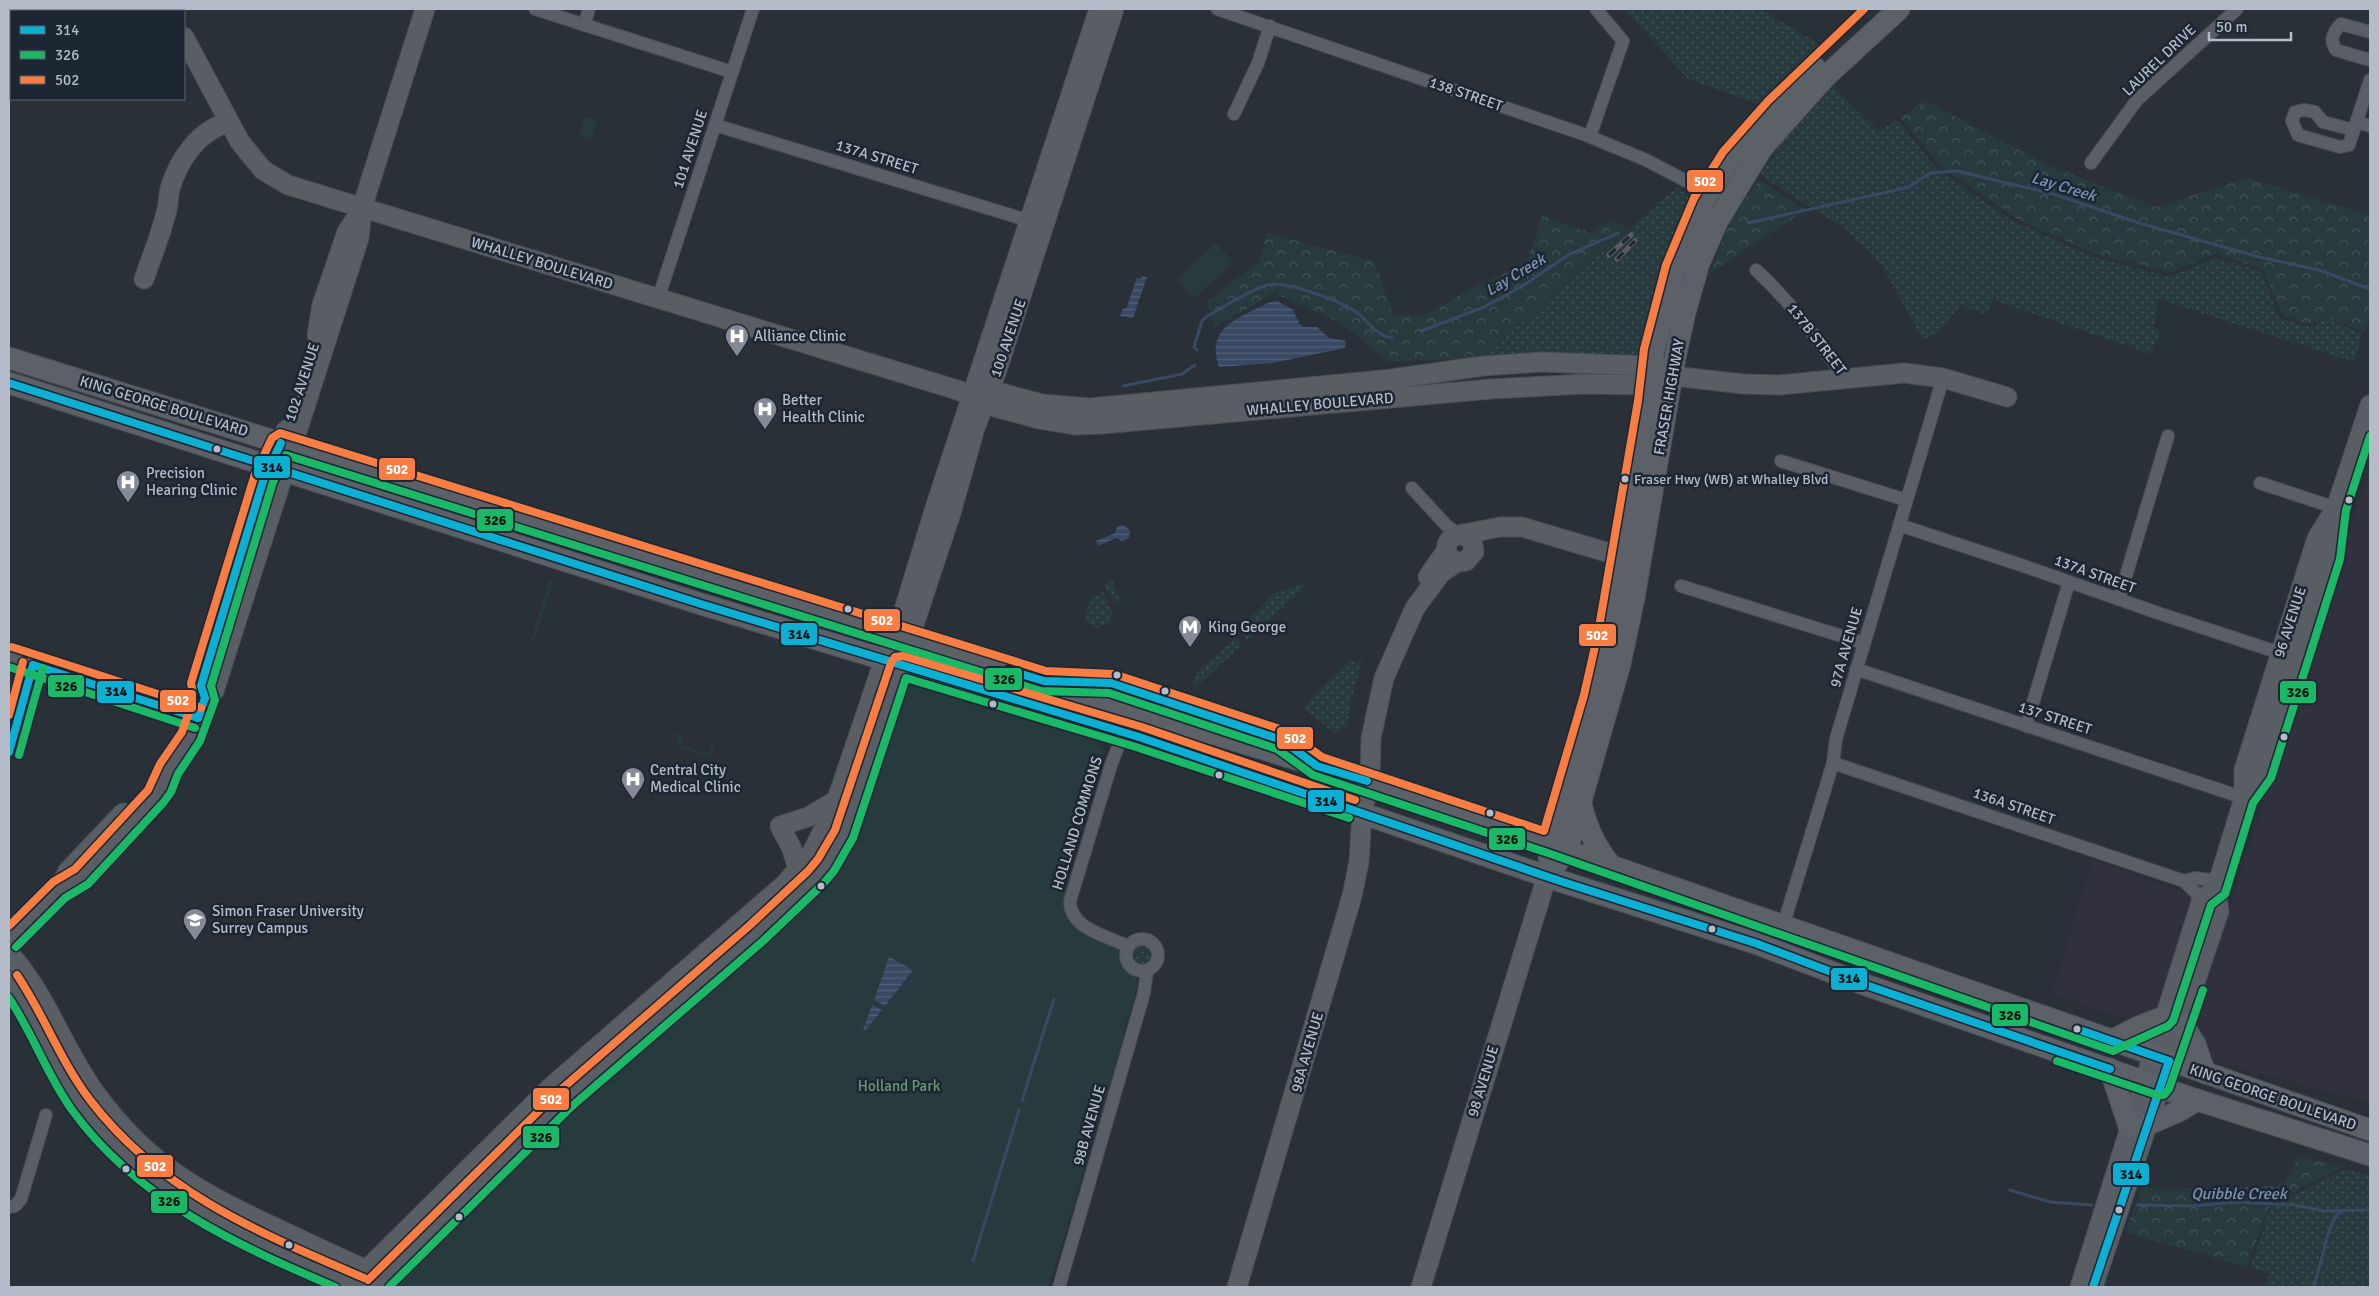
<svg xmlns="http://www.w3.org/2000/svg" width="2379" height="1296" font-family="Signika,sans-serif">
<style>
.medical{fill:#31303e}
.grass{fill:url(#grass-dots)}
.forest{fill:url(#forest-crowns)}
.green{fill:#273a3e}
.water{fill:url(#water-rules)}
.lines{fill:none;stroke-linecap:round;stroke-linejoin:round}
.stream{stroke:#384963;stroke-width:3}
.street-casing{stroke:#484c53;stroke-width:14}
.secondary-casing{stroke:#484c53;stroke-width:21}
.primary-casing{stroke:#484c55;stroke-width:23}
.street{stroke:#5a5e66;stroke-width:12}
.secondary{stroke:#595d64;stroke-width:19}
.primary{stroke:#5c6168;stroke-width:21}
.rail-casing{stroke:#595d64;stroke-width:5}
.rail{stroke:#1d2633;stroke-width:3;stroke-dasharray:9;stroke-linecap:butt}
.bus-1-casing{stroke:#1d2633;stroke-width:11}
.bus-2-casing{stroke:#1d2633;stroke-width:11}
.bus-3-casing{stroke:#1d2633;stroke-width:11}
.bus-1{stroke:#0dafd3;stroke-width:8}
.bus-2{stroke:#1ab867;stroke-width:8}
.bus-3{stroke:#f77d43;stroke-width:8}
.bus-dot{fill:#b4bcc9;stroke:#1d2633;stroke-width:2}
.labels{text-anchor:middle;stroke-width:5;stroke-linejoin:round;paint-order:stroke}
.bus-label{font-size:14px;fill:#b4bcc9;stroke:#1d2633;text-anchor:start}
.street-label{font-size:15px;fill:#b4bcc9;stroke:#1d2633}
.poi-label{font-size:15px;fill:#b4bcc9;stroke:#1d2633;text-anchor:start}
.park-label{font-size:15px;fill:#6b9a76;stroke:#1d2633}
.water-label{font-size:16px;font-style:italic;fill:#7c92b1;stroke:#1d2633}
.line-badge{stroke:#1d2633;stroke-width:2}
.badge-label{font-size:14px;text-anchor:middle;font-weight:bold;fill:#fff}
.pale-badge-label{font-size:14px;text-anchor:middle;font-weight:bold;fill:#111}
</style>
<defs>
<pattern id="grass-dots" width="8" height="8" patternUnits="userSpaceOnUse" patternTransform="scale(1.25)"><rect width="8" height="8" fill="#273a3e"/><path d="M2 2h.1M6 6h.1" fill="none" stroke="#445559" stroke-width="1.8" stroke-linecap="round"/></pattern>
<pattern id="forest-crowns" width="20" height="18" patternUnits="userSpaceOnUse" patternTransform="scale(1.25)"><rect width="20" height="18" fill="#273a3e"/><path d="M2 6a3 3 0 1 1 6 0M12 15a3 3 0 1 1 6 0" fill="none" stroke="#445559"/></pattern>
<pattern id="water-rules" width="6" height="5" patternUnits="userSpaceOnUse" patternTransform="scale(1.25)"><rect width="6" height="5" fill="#384963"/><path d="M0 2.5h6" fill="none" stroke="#526178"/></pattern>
</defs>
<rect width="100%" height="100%" fill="#2a3038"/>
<g class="medical">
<polygon points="2370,465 2370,1103 2217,1062 2202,1046 2198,1007"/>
<polygon points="2092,859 2197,898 2160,1011 2133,1022 2052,994"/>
</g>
<g class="grass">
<polygon points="1624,9 1759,9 1822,45 1758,104 1688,79"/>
<polygon points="1830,84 1879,131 1898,120 1938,170 2013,221 2094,257 2170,277 2215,258 2261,271 2279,318 2311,328 2327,318 2362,334 2354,362 2158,299 2154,326 2160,333 2151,354 1993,300 1986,314 1960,305 1941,331 1923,340 1879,261 1839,225 1760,175 1798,118"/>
<polygon points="1677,187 1691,200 1659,277 1643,359 1479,360"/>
<polygon points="1112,581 1120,599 1118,605 1107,592 1104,584"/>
<polygon points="1311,581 1247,640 1238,629 1264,604 1272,594"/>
<polygon points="1104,592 1114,618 1109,624 1096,628 1084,620 1090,599"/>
<polygon points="1236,638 1242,645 1195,688 1193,685 1196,673"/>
<polygon points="1348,661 1362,662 1352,696 1347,727 1335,734 1305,709 1315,694"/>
<circle cx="1142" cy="955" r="9"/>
<polygon points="2345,1169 2370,1176 2370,1287 2265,1287 2269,1274 2251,1266 2271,1207"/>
</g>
<g class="forest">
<polygon points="1926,101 2050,166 2156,207 2247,178 2370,215 2370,315 2365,332 2326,317 2309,325 2282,315 2263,269 2216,254 2170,272 2094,254 2017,219 1940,166 1900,117"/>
<polygon points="1759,180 1806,210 1709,274 1734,213"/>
<polygon points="1542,216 1591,233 1610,220 1628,228 1479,360 1421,360 1388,362 1341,323 1274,293 1215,327 1206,302 1259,262 1267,233 1374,261 1393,315 1425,315 1472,288 1527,262"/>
<polygon points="2299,1155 2343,1167 2271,1203 2246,1267 2125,1232 2142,1187 2165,1189 2277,1186 2285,1183"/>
</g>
<g class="green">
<polygon points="585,117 597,121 591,139 579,135"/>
<polygon points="1216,243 1234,262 1193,299 1176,280"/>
<polygon points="552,579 553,582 534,641 532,642 531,640 549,581"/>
<path d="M918 682 968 703 1094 740 1103 750V759L1069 871C1069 882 1065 891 1064 902 1061 934 1100 935 1119 949L1125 966 1135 975 1138 983 1128 1021H1126L1120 1051 1049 1287H386L577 1097 831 873 849 848 862 822 904 692 908 687Z"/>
<polygon points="675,733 683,735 681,745 709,754 712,744 715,747 709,757 681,748"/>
</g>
<g class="water">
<polygon points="1142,276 1147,277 1133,318 1120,316 1123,308 1126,309 1137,278 1141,279"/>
<path d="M1277 301 1293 310 1299 323 1303 327H1317L1329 338 1346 341 1345 348 1273 363 1219 367C1204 326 1242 317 1270 302Z"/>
<polygon points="1121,525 1125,526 1130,531 1129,538 1122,541 1116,538 1098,546 1096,541 1115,533 1117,527"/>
<polygon points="889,957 913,970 885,1006 874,1000"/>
<polygon points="872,1005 882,1010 865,1031 863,1030"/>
</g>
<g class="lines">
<g class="stream">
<polyline points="1748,223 1901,189 1909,187 1930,173 1957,171 2053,194 2139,223 2259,257 2319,270 2370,289"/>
<polyline points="1421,331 1484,307 1521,287 1568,255 1618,233"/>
<path d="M1197 350 1194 347 1202 321 1206 317C1223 308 1250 289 1268 285 1286 280 1335 300 1352 309 1368 319 1371 333 1392 338"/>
<polyline points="1123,386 1182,374 1195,365"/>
<polyline points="1041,1040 1054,999"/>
<polyline points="1022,1101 1040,1043"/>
<polyline points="2010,1190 2050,1202 2092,1205"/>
<polyline points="2138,1205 2194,1206 2236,1202 2294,1205 2324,1211 2370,1210"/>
<polyline points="973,1261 1019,1110"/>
<polyline points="2314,1287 2329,1231 2335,1217 2343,1210"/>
</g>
<g class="street-casing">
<g id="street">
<polyline points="535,9 732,72"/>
<polyline points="1217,9 1583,134 1646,160 1709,193"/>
<polyline points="584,25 589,9"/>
<path d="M2370 32 2341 24C2333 32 2329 40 2336 50L2370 60"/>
<polyline points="1234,114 1258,63 1270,26"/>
<polyline points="2357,122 2370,126"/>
<polyline points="715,125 1030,221"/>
<polyline points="2354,130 2323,122 2315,112 2304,110 2295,112 2292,121 2298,135 2340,147 2349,145 2370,80"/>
<polyline points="1590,136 1623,41 1596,9"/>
<polyline points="2091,163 2137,100 2237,9"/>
<path d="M1756 270C1791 302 1818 339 1844 378"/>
<polyline points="658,299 753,9"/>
<polyline points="1781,461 1906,500"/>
<polyline points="2260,483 2336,508"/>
<polyline points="1412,488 1446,525 1458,534"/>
<polyline points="1899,525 2018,564 2161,614 2280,653"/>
<polyline points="1681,586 1864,643"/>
<polyline points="2119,599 2168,436"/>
<polyline points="1856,669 2244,798"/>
<polyline points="2026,726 2069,582"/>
<polyline points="1833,763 2184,881 2196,878 2218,881"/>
<polyline points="2184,881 2202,899"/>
<polyline points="1783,926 1833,763 1836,739 1943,378"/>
<circle cx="1142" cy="955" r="16"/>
<path d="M1128 946C1107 936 1070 929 1070 901L1111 765 1133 708"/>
<polyline points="9,1207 15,1206 21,1199 46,1115"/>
<polyline points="1059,1287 1144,993 1147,971"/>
</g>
</g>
<g class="secondary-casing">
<g id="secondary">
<polyline points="168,9 170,11"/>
<polyline points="184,37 240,142 263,170 288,185 954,389 972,395 984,404 1039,419 1075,425 1102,424 1491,389 1585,384 1650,385 1664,379"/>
<path d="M144 279C152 256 162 232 167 209 169 202 168 196 170 189 178 160 199 130 229 122"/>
<polyline points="317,335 322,305 347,232 362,209 366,195 425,9"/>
<polyline points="978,393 990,390 1042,404 1090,408 1392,379 1483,366 1541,362 1652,366 1672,376 1744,384 1779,385 1904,373 1943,378 2007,397"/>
<path d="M1463 534 1472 541 1474 552 1466 561C1448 566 1439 546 1454 536L1500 527H1522L1623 557 1633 563"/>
<polyline points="1428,577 1446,551"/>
<polyline points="9,657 198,718"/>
<polyline points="205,698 201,686 206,669 264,478 286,430"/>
<polyline points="2244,798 2261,775 2330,556 2336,508 2370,405"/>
<polyline points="798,870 792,849 780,826 808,817 837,800"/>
<polyline points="59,889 68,871 123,813"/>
<polyline points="9,940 59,890 81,877 156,796 162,787 169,769 191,737 205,698 214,691 359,238 362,209"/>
<path d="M9 953C47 995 63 1049 96 1094 148 1165 199 1192 276 1228 310 1244 343 1260 376 1274"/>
<path d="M9 981C38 1020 53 1066 81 1105 153 1204 253 1240 360 1287"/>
<polyline points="349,1287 550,1088 785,884 811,854 833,811 879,675 904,610 935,508 1099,9"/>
<polyline points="375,1287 564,1100 800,895 826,865 838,847 850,818 951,513 975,428 997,370 1114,9"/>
<polyline points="1237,1287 1352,896 1359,862 1362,813 1370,782 1371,738 1384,678 1415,608 1441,573 1457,562"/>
<polyline points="1421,1287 1547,876"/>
<polyline points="2080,1287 2202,899 2216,889"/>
<polyline points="2093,1287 2219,911 2216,889 2244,798 2244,770 2317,538 2336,508"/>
</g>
</g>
<g class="primary-casing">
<g id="primary">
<polyline points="9,358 880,631 1370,782 2370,1130"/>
<polyline points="9,383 701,604 1139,737 1563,882 1755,943 1863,984 2197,1100 2370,1155"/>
<path d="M1581 804C1587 828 1595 847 1612 867"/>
<polyline points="1549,859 1551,844 1594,698 1608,635 1648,402 1654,350 1675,269 1703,203 1731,158 1762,121 1815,68"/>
<polyline points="1547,876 1567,850 1620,664 1634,598 1675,358 1685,312 1699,263 1718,220 1762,148 1825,77 1899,9"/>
<polyline points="2182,1023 2195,1044 2205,1073"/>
<polyline points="2111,1041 2138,1027 2164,1017"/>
<polyline points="2110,1069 2129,1126"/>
<polyline points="2147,1125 2179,1111 2197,1100"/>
</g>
</g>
<use href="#street" class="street"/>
<use href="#secondary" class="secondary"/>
<use href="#primary" class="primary"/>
<g class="rail-casing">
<g id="rail">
<polyline points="1609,255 1631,235"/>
<polyline points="1617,259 1635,241"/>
</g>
</g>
<use href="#rail" class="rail"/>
<g class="bus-1-casing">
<g id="bus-1">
<polyline points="9,383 701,604 1139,737 1563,882 1755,943 1863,984 2110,1069"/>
<polyline points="33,665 198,718"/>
<polyline points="1008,670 1044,681 1111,683 1282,740 1317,766 1367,781"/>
<polyline points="198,718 205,698 201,686 206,669 264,478 281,443"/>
<polyline points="9,752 33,665"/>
<polyline points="2077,1029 2169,1061"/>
<polyline points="2093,1287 2169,1061"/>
</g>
</g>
<g class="bus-2-casing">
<g id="bus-2">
<polyline points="9,667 195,728"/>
<polyline points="19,755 43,668"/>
<polyline points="16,947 65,898 88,884 163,803 171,792 178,774 200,741 215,700 211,686 273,482 286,455 1041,691 1109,693 1277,749 1313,775 1548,853 2113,1051 2168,1026 2173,1021 2211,905 2225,894 2253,803 2271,778 2340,559 2346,510 2370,436"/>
<path d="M9 998C33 1034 47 1075 72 1110 137 1200 237 1245 335 1287"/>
<polyline points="2057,1061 2157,1095 2164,1095 2169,1089 2203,990"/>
<polyline points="389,1287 571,1107 763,941 823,884 834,871 853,838 906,678 1136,747 1349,818"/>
</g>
</g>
<g class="bus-3-casing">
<g id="bus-3">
<polyline points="12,647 201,708"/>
<polyline points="9,715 23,662"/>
<polyline points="9,926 53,882 75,869 148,790 160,764 182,732 194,698 191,683 255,474 272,438 280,433 1046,671 1114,674 1286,731 1322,757 1544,831 1584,695 1598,633 1638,401 1644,349 1666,265 1694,198 1723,152 1768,101 1864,9"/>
<path d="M17 975C44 1015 61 1062 90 1100 161 1193 260 1233 364 1278"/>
<polyline points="368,1280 557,1093 749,926 808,871 818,859 835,830 891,663 895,657 903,656 1142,727 1355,800"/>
</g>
</g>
<use href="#bus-1" class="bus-1"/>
<use href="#bus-2" class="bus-2"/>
<use href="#bus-3" class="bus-3"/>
</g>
<defs>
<g id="hospital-pin" transform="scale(1.25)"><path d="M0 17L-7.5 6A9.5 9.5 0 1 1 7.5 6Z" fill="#848b96" stroke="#1d2633"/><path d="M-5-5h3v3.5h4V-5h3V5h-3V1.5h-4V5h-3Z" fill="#fff"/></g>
<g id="metro-pin" transform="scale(1.25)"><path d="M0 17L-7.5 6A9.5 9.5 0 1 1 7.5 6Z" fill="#848b96" stroke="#1d2633"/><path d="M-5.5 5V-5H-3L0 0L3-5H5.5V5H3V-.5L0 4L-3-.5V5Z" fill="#fff"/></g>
<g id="university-pin" transform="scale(1.25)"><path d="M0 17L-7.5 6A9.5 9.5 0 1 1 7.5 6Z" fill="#848b96" stroke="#1d2633"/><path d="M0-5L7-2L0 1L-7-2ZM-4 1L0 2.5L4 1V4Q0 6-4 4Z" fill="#fff"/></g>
</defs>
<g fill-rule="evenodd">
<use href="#hospital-pin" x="737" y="336"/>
<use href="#hospital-pin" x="765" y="409"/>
<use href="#hospital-pin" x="128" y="482"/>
<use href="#metro-pin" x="1190" y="627"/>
<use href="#hospital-pin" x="633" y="779"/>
<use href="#university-pin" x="195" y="920"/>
</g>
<g class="bus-dot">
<circle cx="217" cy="449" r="4.5"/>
<circle cx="1625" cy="479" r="4.5"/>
<circle cx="2349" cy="500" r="4.5"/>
<circle cx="848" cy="609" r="4.5"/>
<circle cx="1117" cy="675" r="4.5"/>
<circle cx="1165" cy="691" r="4.5"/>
<circle cx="993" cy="704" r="4.5"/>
<circle cx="2284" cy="737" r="4.5"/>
<circle cx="1219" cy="775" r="4.5"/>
<circle cx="1490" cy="813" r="4.5"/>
<circle cx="821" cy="886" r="4.5"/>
<circle cx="1712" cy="929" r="4.5"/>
<circle cx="2077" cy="1029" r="4.5"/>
<circle cx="126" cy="1169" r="4.5"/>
<circle cx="2119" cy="1210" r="4.5"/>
<circle cx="459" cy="1217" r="4.5"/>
<circle cx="289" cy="1245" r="4.5"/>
</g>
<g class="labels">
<g class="bus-label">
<text x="1634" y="484">Fraser Hwy (WB) at Whalley Blvd</text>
</g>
<g class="street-label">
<text transform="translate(2159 60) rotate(-44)" y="5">LAUREL DRIVE</text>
<text transform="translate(1466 94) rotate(19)" y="5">138 STREET</text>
<text transform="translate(690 149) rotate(-72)" y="5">101 AVENUE</text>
<text transform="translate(877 157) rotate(17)" y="5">137A STREET</text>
<text transform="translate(542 263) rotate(17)" y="5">WHALLEY BOULEVARD</text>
<text transform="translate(1008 338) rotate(-71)" y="5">100 AVENUE</text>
<text transform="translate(1817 339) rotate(52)" y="5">137B STREET</text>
<text transform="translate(302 382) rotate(-72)" y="5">102 AVENUE</text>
<text transform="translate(1669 397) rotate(-80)" y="5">FRASER HIGHWAY</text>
<text transform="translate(1320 404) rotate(-5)" y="5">WHALLEY BOULEVARD</text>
<text transform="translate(164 406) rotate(17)" y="5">KING GEORGE BOULEVARD</text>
<text transform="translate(2095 574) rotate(20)" y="5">137A STREET</text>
<text transform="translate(2290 622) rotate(-72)" y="5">96 AVENUE</text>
<text transform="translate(1846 647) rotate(-74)" y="5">97A AVENUE</text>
<text transform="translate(2055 718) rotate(18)" y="5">137 STREET</text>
<text transform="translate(2014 806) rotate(19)" y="5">136A STREET</text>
<text transform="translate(1077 823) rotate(-73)" y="5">HOLLAND COMMONS</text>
<text transform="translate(1307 1052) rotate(-74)" y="5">98A AVENUE</text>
<text transform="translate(1483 1081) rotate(-73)" y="5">98 AVENUE</text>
<text transform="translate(2273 1097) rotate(19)" y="5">KING GEORGE BOULEVARD</text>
<text transform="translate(1089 1125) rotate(-74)" y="5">98B AVENUE</text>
</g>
<g class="poi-label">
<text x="754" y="341">Alliance Clinic</text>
<text x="782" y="405">Better<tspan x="782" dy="17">Health Clinic</tspan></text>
<text x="146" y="478">Precision<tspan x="146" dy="17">Hearing Clinic</tspan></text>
<text x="1208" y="632">King George</text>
<text x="650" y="775">Central City<tspan x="650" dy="17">Medical Clinic</tspan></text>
<text x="212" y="916">Simon Fraser University<tspan x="212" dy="17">Surrey Campus</tspan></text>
</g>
<g class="park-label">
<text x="899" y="1091">Holland Park</text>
</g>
<g class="water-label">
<text transform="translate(2064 186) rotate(17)" y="6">Lay Creek</text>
<text transform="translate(1515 274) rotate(-31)" y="6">Lay Creek</text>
<text x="2239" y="1199">Quibble Creek</text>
</g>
</g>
<g class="line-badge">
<rect x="1686" y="169" width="38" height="24" rx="5" fill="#f77d43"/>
<rect x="253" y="455" width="38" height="24" rx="5" fill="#0dafd3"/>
<rect x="378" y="457" width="38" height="24" rx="5" fill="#f77d43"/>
<rect x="476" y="508" width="38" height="24" rx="5" fill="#1ab867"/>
<rect x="863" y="608" width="38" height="24" rx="5" fill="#f77d43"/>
<rect x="780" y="622" width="38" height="24" rx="5" fill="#0dafd3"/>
<rect x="1578" y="623" width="39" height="24" rx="5" fill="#f77d43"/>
<rect x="984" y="667" width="39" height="24" rx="5" fill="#1ab867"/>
<rect x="47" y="674" width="38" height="24" rx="5" fill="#1ab867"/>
<rect x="96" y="680" width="39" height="24" rx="5" fill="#0dafd3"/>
<rect x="2279" y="680" width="38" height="24" rx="5" fill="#1ab867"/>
<rect x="159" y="689" width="38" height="24" rx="5" fill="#f77d43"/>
<rect x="1276" y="726" width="38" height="24" rx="5" fill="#f77d43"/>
<rect x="1307" y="789" width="38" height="24" rx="5" fill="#0dafd3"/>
<rect x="1488" y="827" width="38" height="24" rx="5" fill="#1ab867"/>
<rect x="1830" y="967" width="38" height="24" rx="5" fill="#0dafd3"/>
<rect x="1991" y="1003" width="38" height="24" rx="5" fill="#1ab867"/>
<rect x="532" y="1087" width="38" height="24" rx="5" fill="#f77d43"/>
<rect x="522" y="1125" width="38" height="24" rx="5" fill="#1ab867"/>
<rect x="136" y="1154" width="38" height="24" rx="5" fill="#f77d43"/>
<rect x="2112" y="1162" width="38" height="24" rx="5" fill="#0dafd3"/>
<rect x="150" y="1190" width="38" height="24" rx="5" fill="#1ab867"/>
</g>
<g class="badge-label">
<text x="1705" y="186">502</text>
<text x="397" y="474">502</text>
<text x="882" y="625">502</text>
<text x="1597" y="640">502</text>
<text x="178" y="705">502</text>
<text x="1295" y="743">502</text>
<text x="551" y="1104">502</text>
<text x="155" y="1171">502</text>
</g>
<g class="pale-badge-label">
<text x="272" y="472">314</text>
<text x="495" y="525">326</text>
<text x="799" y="639">314</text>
<text x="1004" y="684">326</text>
<text x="66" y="691">326</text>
<text x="116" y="696">314</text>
<text x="2298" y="697">326</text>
<text x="1326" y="806">314</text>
<text x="1507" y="844">326</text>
<text x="1849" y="983">314</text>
<text x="2010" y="1020">326</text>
<text x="541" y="1142">326</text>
<text x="2131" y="1179">314</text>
<text x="169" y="1206">326</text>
</g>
<rect width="2379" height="1296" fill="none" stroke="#b4bcc9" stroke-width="20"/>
<rect x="10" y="10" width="175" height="90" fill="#1d2633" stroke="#59626f"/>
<rect x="20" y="26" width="25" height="8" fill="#0dafd3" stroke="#59626f"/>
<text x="55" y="35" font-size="15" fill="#b4bcc9">314</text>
<rect x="20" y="51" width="25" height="8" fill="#1ab867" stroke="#59626f"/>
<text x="55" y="60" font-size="15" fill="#b4bcc9">326</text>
<rect x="20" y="76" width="25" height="8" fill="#f77d43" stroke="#59626f"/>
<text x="55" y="85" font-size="15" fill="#b4bcc9">502</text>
<path d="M2209 32v8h82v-8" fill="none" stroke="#b4bcc9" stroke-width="2.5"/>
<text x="2216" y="32" font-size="15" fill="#b4bcc9" stroke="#1d2633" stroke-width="4" paint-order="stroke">50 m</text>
</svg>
